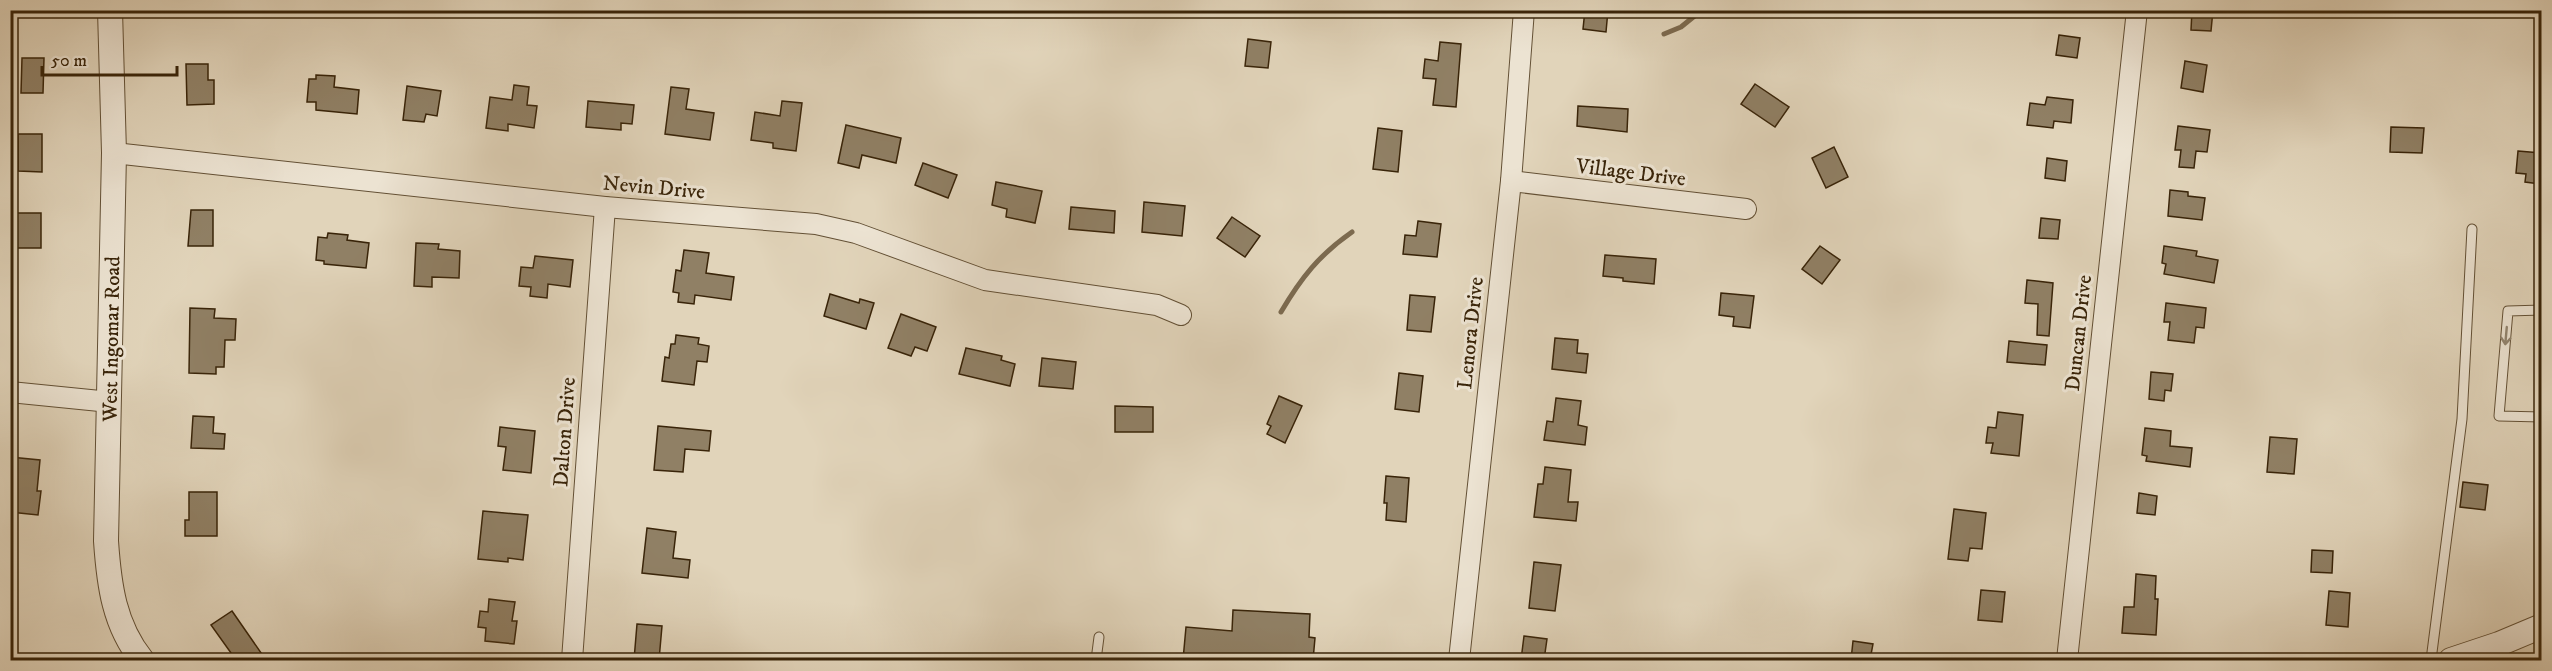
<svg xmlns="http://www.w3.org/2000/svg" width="2552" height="671" font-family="'IM FELL DW Pica',serif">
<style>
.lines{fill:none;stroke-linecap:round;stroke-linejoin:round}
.stream{stroke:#7c6a4f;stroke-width:5}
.building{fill:#908065;stroke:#392409;stroke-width:1.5}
.service-casing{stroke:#635035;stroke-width:11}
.minor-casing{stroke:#635035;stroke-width:22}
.tertiary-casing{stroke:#635035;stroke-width:26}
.service{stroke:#ece3d2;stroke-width:9}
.minor{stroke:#ece3d2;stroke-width:20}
.tertiary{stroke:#ece3d2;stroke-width:24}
.oneway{stroke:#92846e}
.labels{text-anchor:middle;stroke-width:6;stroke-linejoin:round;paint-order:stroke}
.street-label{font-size:21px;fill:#392409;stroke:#ece3d2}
</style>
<rect width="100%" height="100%" fill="#e1d4ba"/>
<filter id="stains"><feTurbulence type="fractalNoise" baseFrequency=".00333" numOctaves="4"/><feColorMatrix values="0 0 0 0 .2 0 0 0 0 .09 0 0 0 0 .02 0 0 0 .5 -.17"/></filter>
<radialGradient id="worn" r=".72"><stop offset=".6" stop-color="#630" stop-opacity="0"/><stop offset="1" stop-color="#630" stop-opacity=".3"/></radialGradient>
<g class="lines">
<g class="stream">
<polyline points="1664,34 1681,27 1702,10"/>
<path d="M1281 312C1301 278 1319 255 1352 232"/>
</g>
</g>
<g class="building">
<polygon points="1585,10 1608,10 1606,32 1583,29"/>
<polygon points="2192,10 2213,10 2211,31 2191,30"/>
<polygon points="2059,35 2080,38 2077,58 2056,55"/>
<polygon points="1248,39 1271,42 1268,68 1245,66"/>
<polygon points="1440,42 1461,44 1456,107 1433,105 1436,79 1423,78 1425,59 1438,61"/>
<polygon points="22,58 44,58 43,93 21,93"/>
<polygon points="2185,61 2207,65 2203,92 2181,88"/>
<polygon points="186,64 208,64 208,80 214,80 214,104 187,105"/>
<polygon points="316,75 335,76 334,87 359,90 357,114 316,110 316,102 307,102 309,79 316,79"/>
<polygon points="1755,84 1789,107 1775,127 1741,104"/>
<polygon points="514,85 529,87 527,105 537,106 534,128 508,124 508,131 486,128 490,97 512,100"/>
<polygon points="407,86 441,91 437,116 426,114 424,122 403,120"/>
<polygon points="671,87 689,89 686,109 714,113 710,140 665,134"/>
<polygon points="2047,97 2073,100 2071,123 2054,121 2053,128 2027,125 2030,103 2045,105"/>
<polygon points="588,101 634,105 632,124 621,123 621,130 586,127"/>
<polygon points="782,101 802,103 796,151 773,148 773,143 751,140 755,112 780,116"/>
<polygon points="1578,106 1628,109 1627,132 1577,126"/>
<polygon points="846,125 901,138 896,163 862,155 859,168 838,163"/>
<polygon points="2178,126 2210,130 2207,152 2196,151 2194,168 2179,167 2181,150 2175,150"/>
<polygon points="2391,127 2424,128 2422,153 2390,152"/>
<polygon points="1378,128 1402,131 1398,172 1373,169"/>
<polygon points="18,134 42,134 42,172 18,171"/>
<polygon points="1834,147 1848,177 1826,188 1812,158"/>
<polygon points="2518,151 2541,153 2540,184 2525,182 2526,174 2516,173"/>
<polygon points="2047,158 2067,161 2065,181 2045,178"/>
<polygon points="923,163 957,175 948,198 915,185"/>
<polygon points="996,182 1042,191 1035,223 1006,217 1007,209 992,205"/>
<polygon points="2170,190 2188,192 2188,196 2205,198 2202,220 2168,216"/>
<polygon points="1144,202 1185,206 1182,236 1142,232"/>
<polygon points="1071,207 1115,211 1114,233 1069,229"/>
<polygon points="191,210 213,210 213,246 188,246"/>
<polygon points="17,213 41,213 41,248 16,248"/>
<polygon points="1232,217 1260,236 1245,257 1217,238"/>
<polygon points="2041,218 2060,220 2058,239 2039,238"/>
<polygon points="1418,221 1441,224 1437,257 1403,254 1405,235 1416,236"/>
<polygon points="328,233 348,235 347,240 369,243 366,268 324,264 324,261 316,260 318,237 327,238"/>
<polygon points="416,243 439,244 438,249 460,251 459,278 432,277 432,287 414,286"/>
<polygon points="1820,246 1840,260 1822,284 1802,269"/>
<polygon points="2164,246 2197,251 2196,256 2218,260 2214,283 2164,274 2166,264 2162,263"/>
<polygon points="684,250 709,253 706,273 734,277 731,300 695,295 694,304 678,302 679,293 673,292 676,270 681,271"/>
<polygon points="1605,255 1656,259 1654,284 1623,281 1623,278 1603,276"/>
<polygon points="535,256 573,260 570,287 548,284 547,298 530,296 531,287 519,286 521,267 533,268"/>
<polygon points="2027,280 2053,283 2049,336 2037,335 2038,304 2025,303"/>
<polygon points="1721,293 1754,296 1750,328 1733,326 1734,317 1719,315"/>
<polygon points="830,294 859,303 860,299 874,303 866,329 824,316"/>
<polygon points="1410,295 1435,297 1431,332 1407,330"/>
<polygon points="2166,303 2206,308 2204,328 2196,327 2194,343 2168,340 2170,322 2164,322"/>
<polygon points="190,308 215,309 214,318 236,319 235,340 225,340 224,367 216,367 216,374 189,373"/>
<polygon points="901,314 936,327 927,351 915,347 911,356 888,348"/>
<polygon points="676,335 699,338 698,344 709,346 707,362 697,361 694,385 662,381 665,357 669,358 671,344 675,344"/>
<polygon points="1555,338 1578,340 1577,353 1588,354 1586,373 1552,369"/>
<polygon points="2009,341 2047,345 2045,365 2007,362"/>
<polygon points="966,348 1002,356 1001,360 1015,364 1010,386 959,374"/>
<polygon points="1042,358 1076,362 1073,389 1039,386"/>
<polygon points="2151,372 2173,374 2171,391 2165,390 2164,401 2149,399"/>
<polygon points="1399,373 1423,376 1419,412 1395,409"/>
<polygon points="1279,396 1302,406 1285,443 1267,434 1271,426 1267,424"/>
<polygon points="1556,398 1581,401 1578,425 1587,427 1585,445 1544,440 1547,421 1553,422"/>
<polygon points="1115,406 1153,407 1153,432 1115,432"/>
<polygon points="1998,412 2023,415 2019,456 1991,453 1993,443 1986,443 1988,427 1996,428"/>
<polygon points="193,416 214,417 213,433 225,434 224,449 191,448"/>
<polygon points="658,426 711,431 709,451 685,449 683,472 654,470"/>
<polygon points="500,427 535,431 531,473 503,470 506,447 498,446"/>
<polygon points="2145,428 2171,431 2170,446 2192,448 2190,467 2146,461 2147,456 2142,455"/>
<polygon points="2270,437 2297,439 2294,474 2267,472"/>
<polygon points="10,457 40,460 37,491 41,491 38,515 10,512"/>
<polygon points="1545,467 1571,470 1568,502 1578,502 1576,521 1534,517 1538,484 1543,484"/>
<polygon points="1386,476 1409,478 1406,522 1386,520 1387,503 1384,503"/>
<polygon points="2463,482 2488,485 2485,510 2460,507"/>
<polygon points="189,492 217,492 217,536 185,536 185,520 189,520"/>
<polygon points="2139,493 2157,496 2155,515 2137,513"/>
<polygon points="1954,509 1986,513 1982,549 1970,548 1968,561 1948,559"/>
<polygon points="483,511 528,515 523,560 508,558 508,562 478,559"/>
<polygon points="647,528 676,532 673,558 690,560 688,578 642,573"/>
<polygon points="2312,550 2333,551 2332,573 2311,572"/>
<polygon points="1534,562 1561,565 1555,611 1529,608"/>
<polygon points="2136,574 2156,576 2155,599 2158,599 2156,635 2122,633 2124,607 2134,607"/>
<polygon points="1981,590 2005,592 2002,622 1978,620"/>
<polygon points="2329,591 2350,593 2348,627 2326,625"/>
<polygon points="489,599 515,602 512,621 517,621 514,644 485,641 486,628 478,627 480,611 488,612"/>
<polygon points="1233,610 1310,614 1309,637 1315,638 1313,660 1183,660 1186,627 1232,631"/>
<polygon points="232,611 266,660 236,660 211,625"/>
<polygon points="637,624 662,626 659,660 634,660"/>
<polygon points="1524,636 1547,639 1544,660 1521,660"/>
<polygon points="1853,641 1873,644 1870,660 1851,660"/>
</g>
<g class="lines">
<g class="service-casing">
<g id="service">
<polyline points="2542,310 2508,311 2499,416 2542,417"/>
<polyline points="1096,660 1099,637"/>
<polyline points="2431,660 2462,419 2472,229"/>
</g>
</g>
<g class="minor-casing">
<g id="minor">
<polyline points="114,153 605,207 816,224 856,233 985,280 1157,305 1181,315"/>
<polyline points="1511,181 1746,209"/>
<polyline points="10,392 110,402"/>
<polyline points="572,660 605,207"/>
<polyline points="1459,660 1511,181 1524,10"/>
<polyline points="2067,660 2137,10"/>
</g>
</g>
<g class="tertiary-casing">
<g id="tertiary">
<path d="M110 10 114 153 106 541C109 585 114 625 142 660"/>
<polyline points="2451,660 2499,644 2542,626"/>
</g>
</g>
<use href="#service" class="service"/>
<use href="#minor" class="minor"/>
<use href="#tertiary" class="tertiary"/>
</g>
<defs><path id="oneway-shaft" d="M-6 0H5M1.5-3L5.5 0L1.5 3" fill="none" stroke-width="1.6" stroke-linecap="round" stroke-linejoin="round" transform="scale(1.5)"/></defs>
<use class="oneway" href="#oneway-shaft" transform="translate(2506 336) rotate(95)"/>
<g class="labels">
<g class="street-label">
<text transform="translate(1631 172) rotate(7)" y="7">Village Drive</text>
<text transform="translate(654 187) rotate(5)" y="7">Nevin Drive</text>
<text transform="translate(1470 333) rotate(-84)" y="7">Lenora Drive</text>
<text transform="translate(2078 333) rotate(-84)" y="7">Duncan Drive</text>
<text transform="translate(111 339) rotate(-89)" y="7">West Ingomar Road</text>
<text transform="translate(564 432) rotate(-86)" y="7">Dalton Drive</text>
</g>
</g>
<rect width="2552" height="671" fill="none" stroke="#e1d4ba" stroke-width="36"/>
<rect x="12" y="12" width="2528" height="647" fill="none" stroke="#392409" stroke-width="3"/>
<rect x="18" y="18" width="2516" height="635" fill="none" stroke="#392409" stroke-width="1.5"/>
<path d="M42 66v9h135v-9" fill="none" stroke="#392409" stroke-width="3"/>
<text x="51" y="66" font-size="18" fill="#392409" stroke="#ece3d2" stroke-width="4.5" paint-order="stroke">50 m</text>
<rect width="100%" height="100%" filter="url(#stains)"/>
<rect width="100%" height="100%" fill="url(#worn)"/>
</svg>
